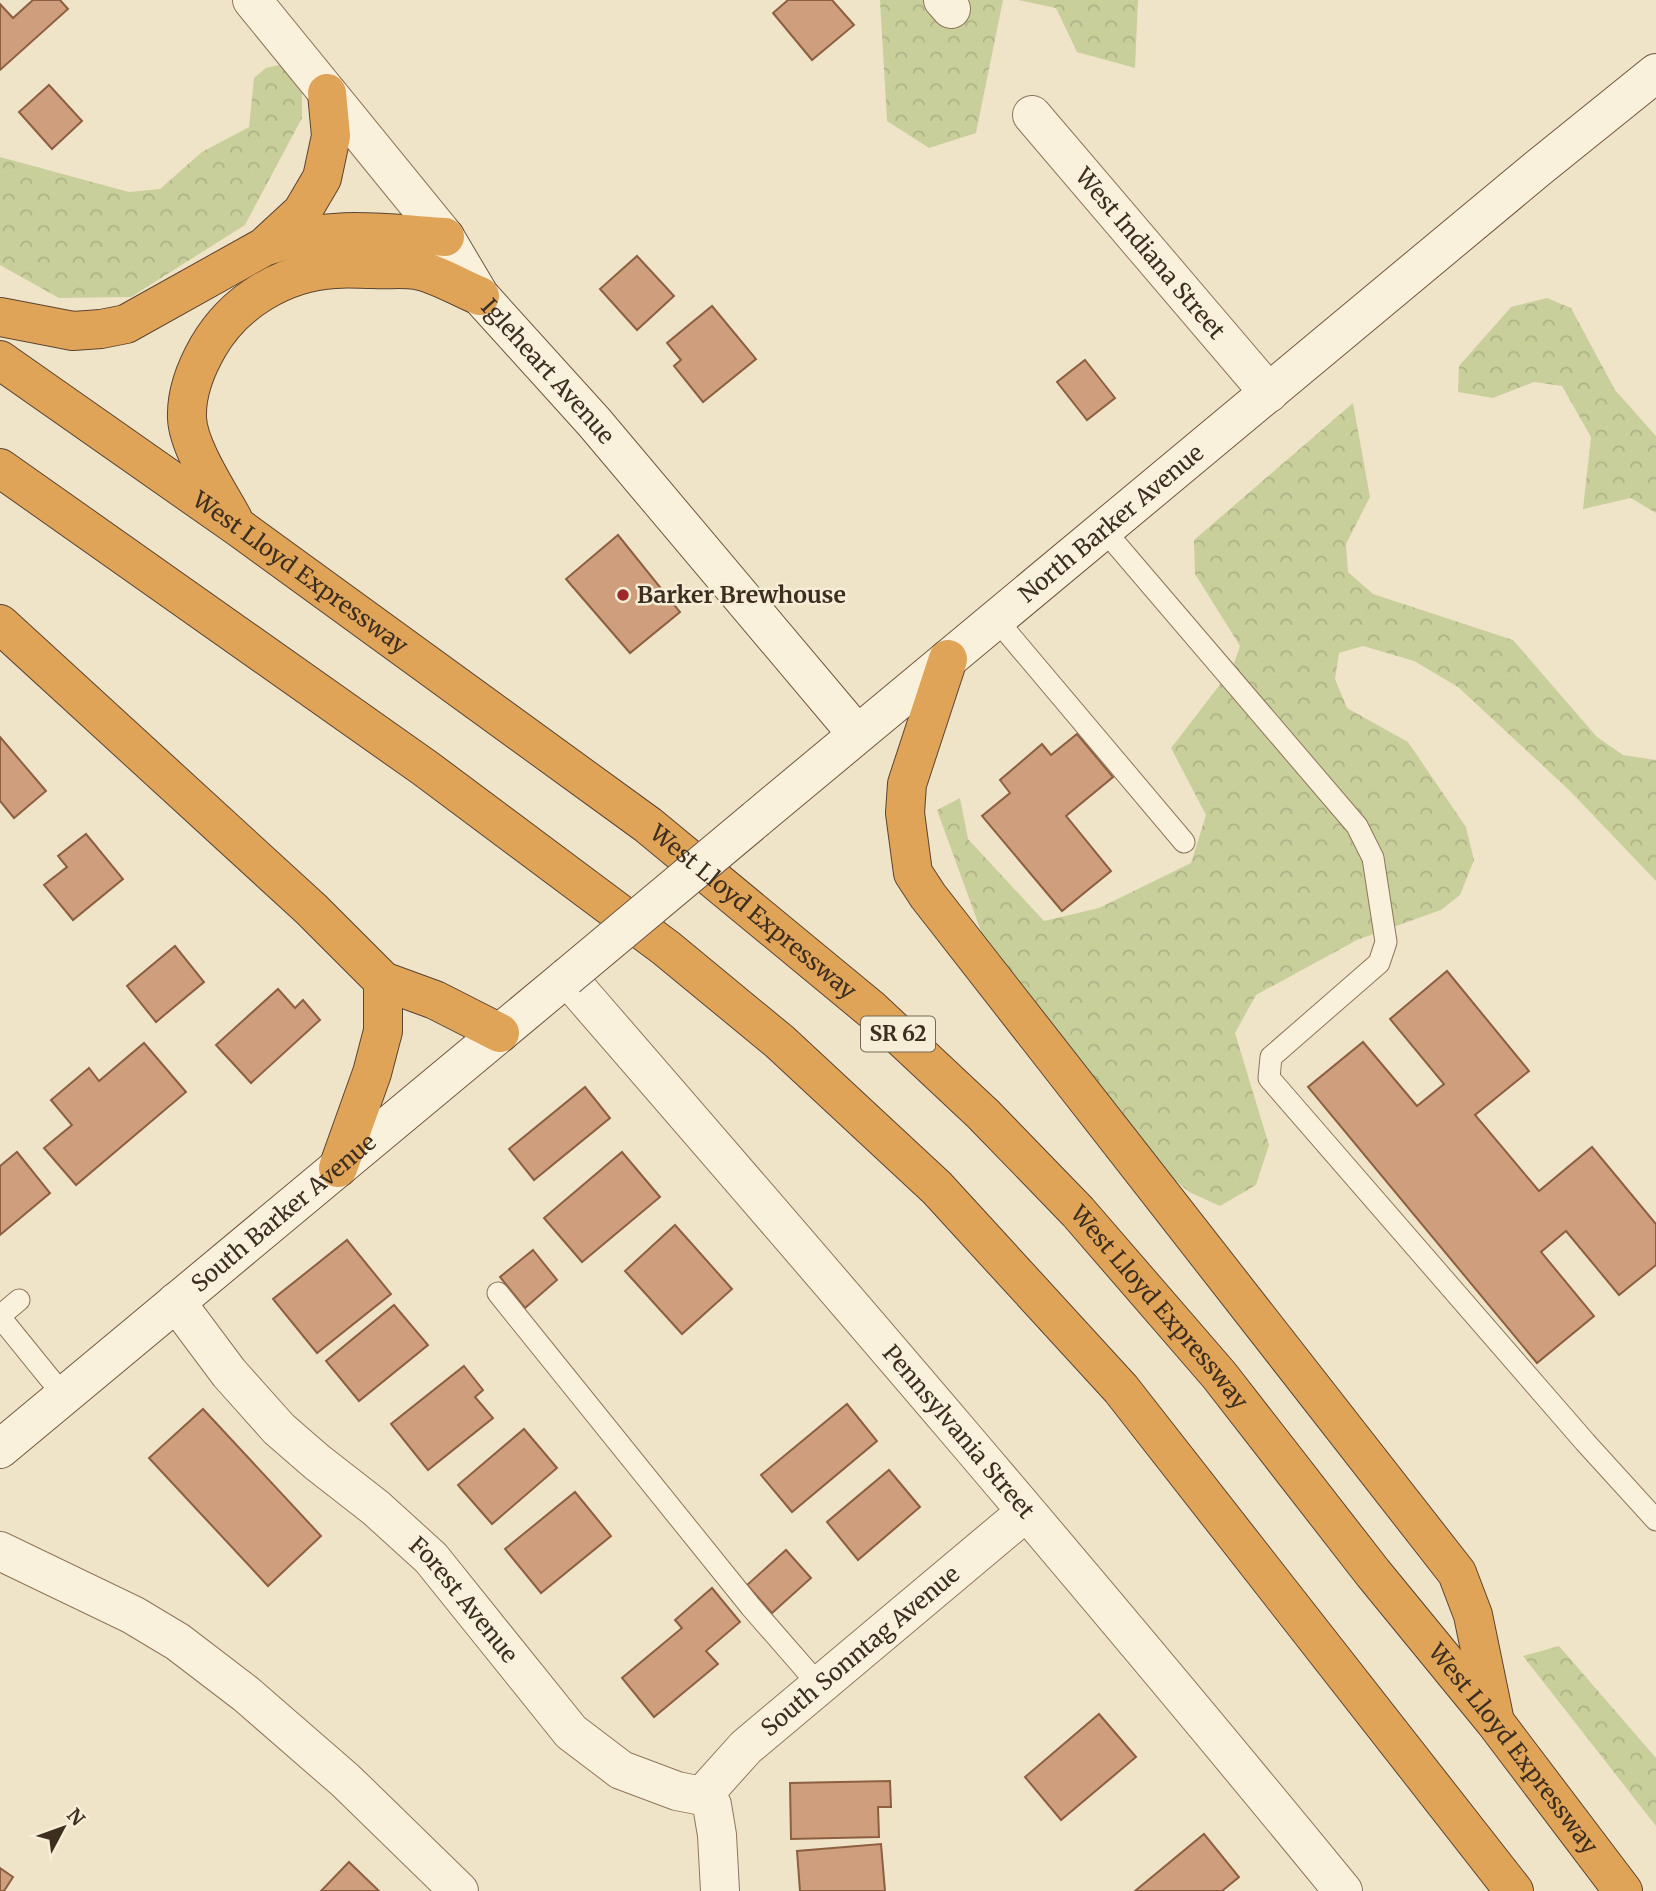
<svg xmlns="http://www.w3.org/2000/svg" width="1656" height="1891" font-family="Merriweather,serif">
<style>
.forest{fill:url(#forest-crowns)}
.building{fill:#cf9f7d;stroke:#8d5f41;stroke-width:2}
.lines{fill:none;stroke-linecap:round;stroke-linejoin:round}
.lane-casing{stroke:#8d765c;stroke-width:23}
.street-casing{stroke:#8d765c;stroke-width:40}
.secondary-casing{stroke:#6f573f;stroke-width:40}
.highway-casing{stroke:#5b4430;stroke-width:40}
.lane{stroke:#faf1dc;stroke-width:21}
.street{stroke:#faf1dc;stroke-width:38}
.secondary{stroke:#faf1dc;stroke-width:38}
.highway{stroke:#e0a458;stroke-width:38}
.secondary-bridge-casing{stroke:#6f573f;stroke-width:40;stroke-linecap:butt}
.secondary-bridge{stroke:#faf1dc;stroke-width:38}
.poi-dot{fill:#9e2a2b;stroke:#f7eed8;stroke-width:2.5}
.labels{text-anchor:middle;stroke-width:5;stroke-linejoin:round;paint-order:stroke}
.shield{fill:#f7eed8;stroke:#756857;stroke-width:2}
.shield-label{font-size:21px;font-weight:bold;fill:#3d2e20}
.street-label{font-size:23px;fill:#3d2e20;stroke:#f7eed8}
.poi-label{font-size:23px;font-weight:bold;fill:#3d2e20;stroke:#f7eed8;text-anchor:start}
</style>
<defs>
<pattern id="forest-crowns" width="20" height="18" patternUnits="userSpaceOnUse" patternTransform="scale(1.75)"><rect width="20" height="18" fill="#c9cf9b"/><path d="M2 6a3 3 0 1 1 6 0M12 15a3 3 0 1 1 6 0" fill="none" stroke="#aeb285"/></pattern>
</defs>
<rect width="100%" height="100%" fill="#f0e4c8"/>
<g class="forest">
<polygon points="880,0 1003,0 976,133 929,148 887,121"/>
<polygon points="1018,0 1138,0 1135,68 1077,52 1056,8"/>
<polygon points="282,64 302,82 302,118 245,225 131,297 59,298 0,265 0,157 129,192 160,189 202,152 249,127 254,78 266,68"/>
<polygon points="1547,298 1571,308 1615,390 1656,436 1656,513 1631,498 1583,509 1591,437 1562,386 1534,382 1493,398 1458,392 1459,366 1511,307"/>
<polygon points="1353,403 1370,497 1346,544 1348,572 1373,594 1513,640 1597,737 1623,755 1656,760 1656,881 1569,790 1458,687 1414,661 1363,646 1339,653 1335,679 1347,708 1408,742 1466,827 1474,860 1460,895 1441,910 1357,940 1256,995 1235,1033 1269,1145 1256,1185 1220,1206 1189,1192 1137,1147 982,934 937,810 960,798 968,839 1044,921 1099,908 1191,863 1206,815 1171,748 1232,669 1240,646 1195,574 1194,540"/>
<polygon points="1559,1646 1656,1758 1656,1826 1523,1656"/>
</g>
<g class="building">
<polygon points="33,0 60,0 68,9 0,70 0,4 13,18"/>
<polygon points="788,0 832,0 854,25 812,60 773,13"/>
<polygon points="49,85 82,121 52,149 19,112"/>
<polygon points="637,256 674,296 637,330 600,289"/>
<polygon points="712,306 756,359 703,402 674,366 681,360 667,343"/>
<polygon points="1085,360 1115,398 1087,420 1057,382"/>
<polygon points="618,535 680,612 630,653 566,579"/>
<polygon points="1077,734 1113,777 1066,816 1111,871 1062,911 982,816 1010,793 1000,780 1042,744 1051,755"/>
<polygon points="0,737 46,791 14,818 0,801"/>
<polygon points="86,834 123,879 73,920 44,885 67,867 58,856"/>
<polygon points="175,946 204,982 156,1022 127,986"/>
<polygon points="1447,971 1529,1071 1475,1115 1539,1191 1592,1147 1656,1224 1656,1265 1619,1295 1566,1231 1541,1252 1594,1316 1537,1363 1308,1087 1363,1042 1417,1106 1444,1084 1390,1019"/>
<polygon points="278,989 295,1008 303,1000 320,1020 251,1083 216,1045"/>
<polygon points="144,1043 186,1092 76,1185 44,1148 72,1125 51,1100 89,1068 99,1081"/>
<polygon points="585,1087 610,1118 534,1180 509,1149"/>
<polygon points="17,1152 50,1193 0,1235 0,1166"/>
<polygon points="622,1152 660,1197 582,1262 544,1218"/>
<polygon points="675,1225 732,1289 682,1334 625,1271"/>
<polygon points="347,1240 391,1294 317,1353 273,1299"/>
<polygon points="533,1250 557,1280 525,1308 500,1277"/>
<polygon points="394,1305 428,1345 359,1401 326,1361"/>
<polygon points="464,1366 483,1390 475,1397 493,1418 428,1470 391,1424"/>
<polygon points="847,1404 877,1441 792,1512 761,1475"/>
<polygon points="203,1409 321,1536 268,1586 149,1458"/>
<polygon points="524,1429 557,1468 492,1524 458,1485"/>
<polygon points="889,1470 920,1507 858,1560 827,1522"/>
<polygon points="575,1492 611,1536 541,1593 505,1549"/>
<polygon points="786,1550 811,1578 772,1613 747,1585"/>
<polygon points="712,1588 740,1622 706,1651 718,1664 654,1717 622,1678 682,1628 675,1620"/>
<polygon points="1099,1714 1136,1757 1061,1820 1025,1777"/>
<polygon points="890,1781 891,1807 878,1807 879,1837 791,1839 790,1783"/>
<polygon points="1204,1834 1239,1877 1222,1891 1135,1891"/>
<polygon points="881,1844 885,1891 800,1891 797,1851"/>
<polygon points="349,1862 379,1891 321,1891"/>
<polygon points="0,1868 13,1877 4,1891 0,1891"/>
</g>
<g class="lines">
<g class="lane-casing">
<g id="lane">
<polyline points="1104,530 1357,826 1373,858 1386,942 1379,963 1271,1057 1269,1078 1585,1442 1656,1520"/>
<polyline points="996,619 1184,842"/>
<polyline points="498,1293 751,1607 819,1685"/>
<polyline points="0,1316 19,1300"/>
<polyline points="0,1317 64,1396"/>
</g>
</g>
<g class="street-casing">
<g id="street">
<polyline points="252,0 445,237"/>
<polyline points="943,0 951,9"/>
<path id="s1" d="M1032 115 1269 393"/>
<path id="s2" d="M567 977C829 1279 1090 1582 1343 1891"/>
<path id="s3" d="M176 1302 229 1373 279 1429 317 1462 376 1508 431 1558 571 1732 621 1770 677 1791 702 1796 712 1805 717 1835 720 1891"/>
<polyline points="0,1551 133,1615 178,1642 246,1694 345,1780 459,1891"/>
<path id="s4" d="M702 1796 746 1747 1026 1512"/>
</g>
</g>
<g class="secondary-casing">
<g id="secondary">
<path id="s5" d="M445 237 480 296 594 422 857 734"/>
<path id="s6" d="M756 819 1537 169 1656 73"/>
<path id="s7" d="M0 1449 567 977"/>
</g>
</g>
<g class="highway-casing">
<g id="highway">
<path d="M270 245C331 225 382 233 445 237"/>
<polyline points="0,317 73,331 101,329 126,324 264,247 302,212 322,178 331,136 327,93"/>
<path id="s8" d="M0 360 238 527 648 825 872 1010 983 1114 1078 1212 1219 1375 1373 1573 1495 1722 1623 1891"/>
<polyline points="0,468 425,768 666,948 780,1042 937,1188 1121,1389 1514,1891"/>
<path d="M233 519C219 493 188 447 187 418 186 393 196 368 208 347 234 302 283 272 335 269 347 268 360 269 373 269 387 270 402 268 416 270 434 272 462 289 480 296"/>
<polyline points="0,624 311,909 383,981 435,1000 500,1033"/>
<polyline points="948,659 907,784 905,813 913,873 928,896 1457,1573 1473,1615 1494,1717"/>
<polyline points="338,1168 372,1073 383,1031 383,981"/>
</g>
</g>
<use href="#lane" class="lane"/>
<use href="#street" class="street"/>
<use href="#secondary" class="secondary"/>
<use href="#highway" class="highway"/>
<g class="secondary-bridge-casing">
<polyline id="secondary-bridge" points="567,977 756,819"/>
</g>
<use href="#secondary-bridge" class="secondary-bridge"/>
</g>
<circle class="poi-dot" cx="623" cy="595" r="7"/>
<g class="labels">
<rect class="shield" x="861" y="1016.5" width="74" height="35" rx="5"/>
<g class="shield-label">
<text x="898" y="1041">SR 62</text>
</g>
<g class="street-label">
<text dy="8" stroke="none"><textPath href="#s1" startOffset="182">West Indiana Street</textPath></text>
<text dy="8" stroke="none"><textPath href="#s5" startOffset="170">Igleheart Avenue</textPath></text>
<text dy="8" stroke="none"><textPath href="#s6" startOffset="462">North Barker Avenue</textPath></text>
<text dy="8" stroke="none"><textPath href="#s8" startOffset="368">West Lloyd Expressway</textPath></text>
<text dy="8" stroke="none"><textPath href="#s8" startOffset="934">West Lloyd Expressway</textPath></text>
<text dy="8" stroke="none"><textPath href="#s7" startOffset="369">South Barker Avenue</textPath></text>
<text dy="8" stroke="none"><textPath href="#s8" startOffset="1502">West Lloyd Expressway</textPath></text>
<text dy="8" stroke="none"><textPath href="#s2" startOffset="600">Pennsylvania Street</textPath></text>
<text dy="8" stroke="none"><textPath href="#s3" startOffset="416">Forest Avenue</textPath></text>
<text dy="8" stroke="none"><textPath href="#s4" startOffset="215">South Sonntag Avenue</textPath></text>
<text dy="8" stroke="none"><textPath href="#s8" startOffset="2068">West Lloyd Expressway</textPath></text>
</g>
<g class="poi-label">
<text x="637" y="603">Barker Brewhouse</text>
</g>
</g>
<g transform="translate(63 1828) rotate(49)" stroke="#f7eed8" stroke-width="5" paint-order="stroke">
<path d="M0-5L12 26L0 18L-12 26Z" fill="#3d2e20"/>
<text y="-10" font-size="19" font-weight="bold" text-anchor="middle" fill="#3d2e20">N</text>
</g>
</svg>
